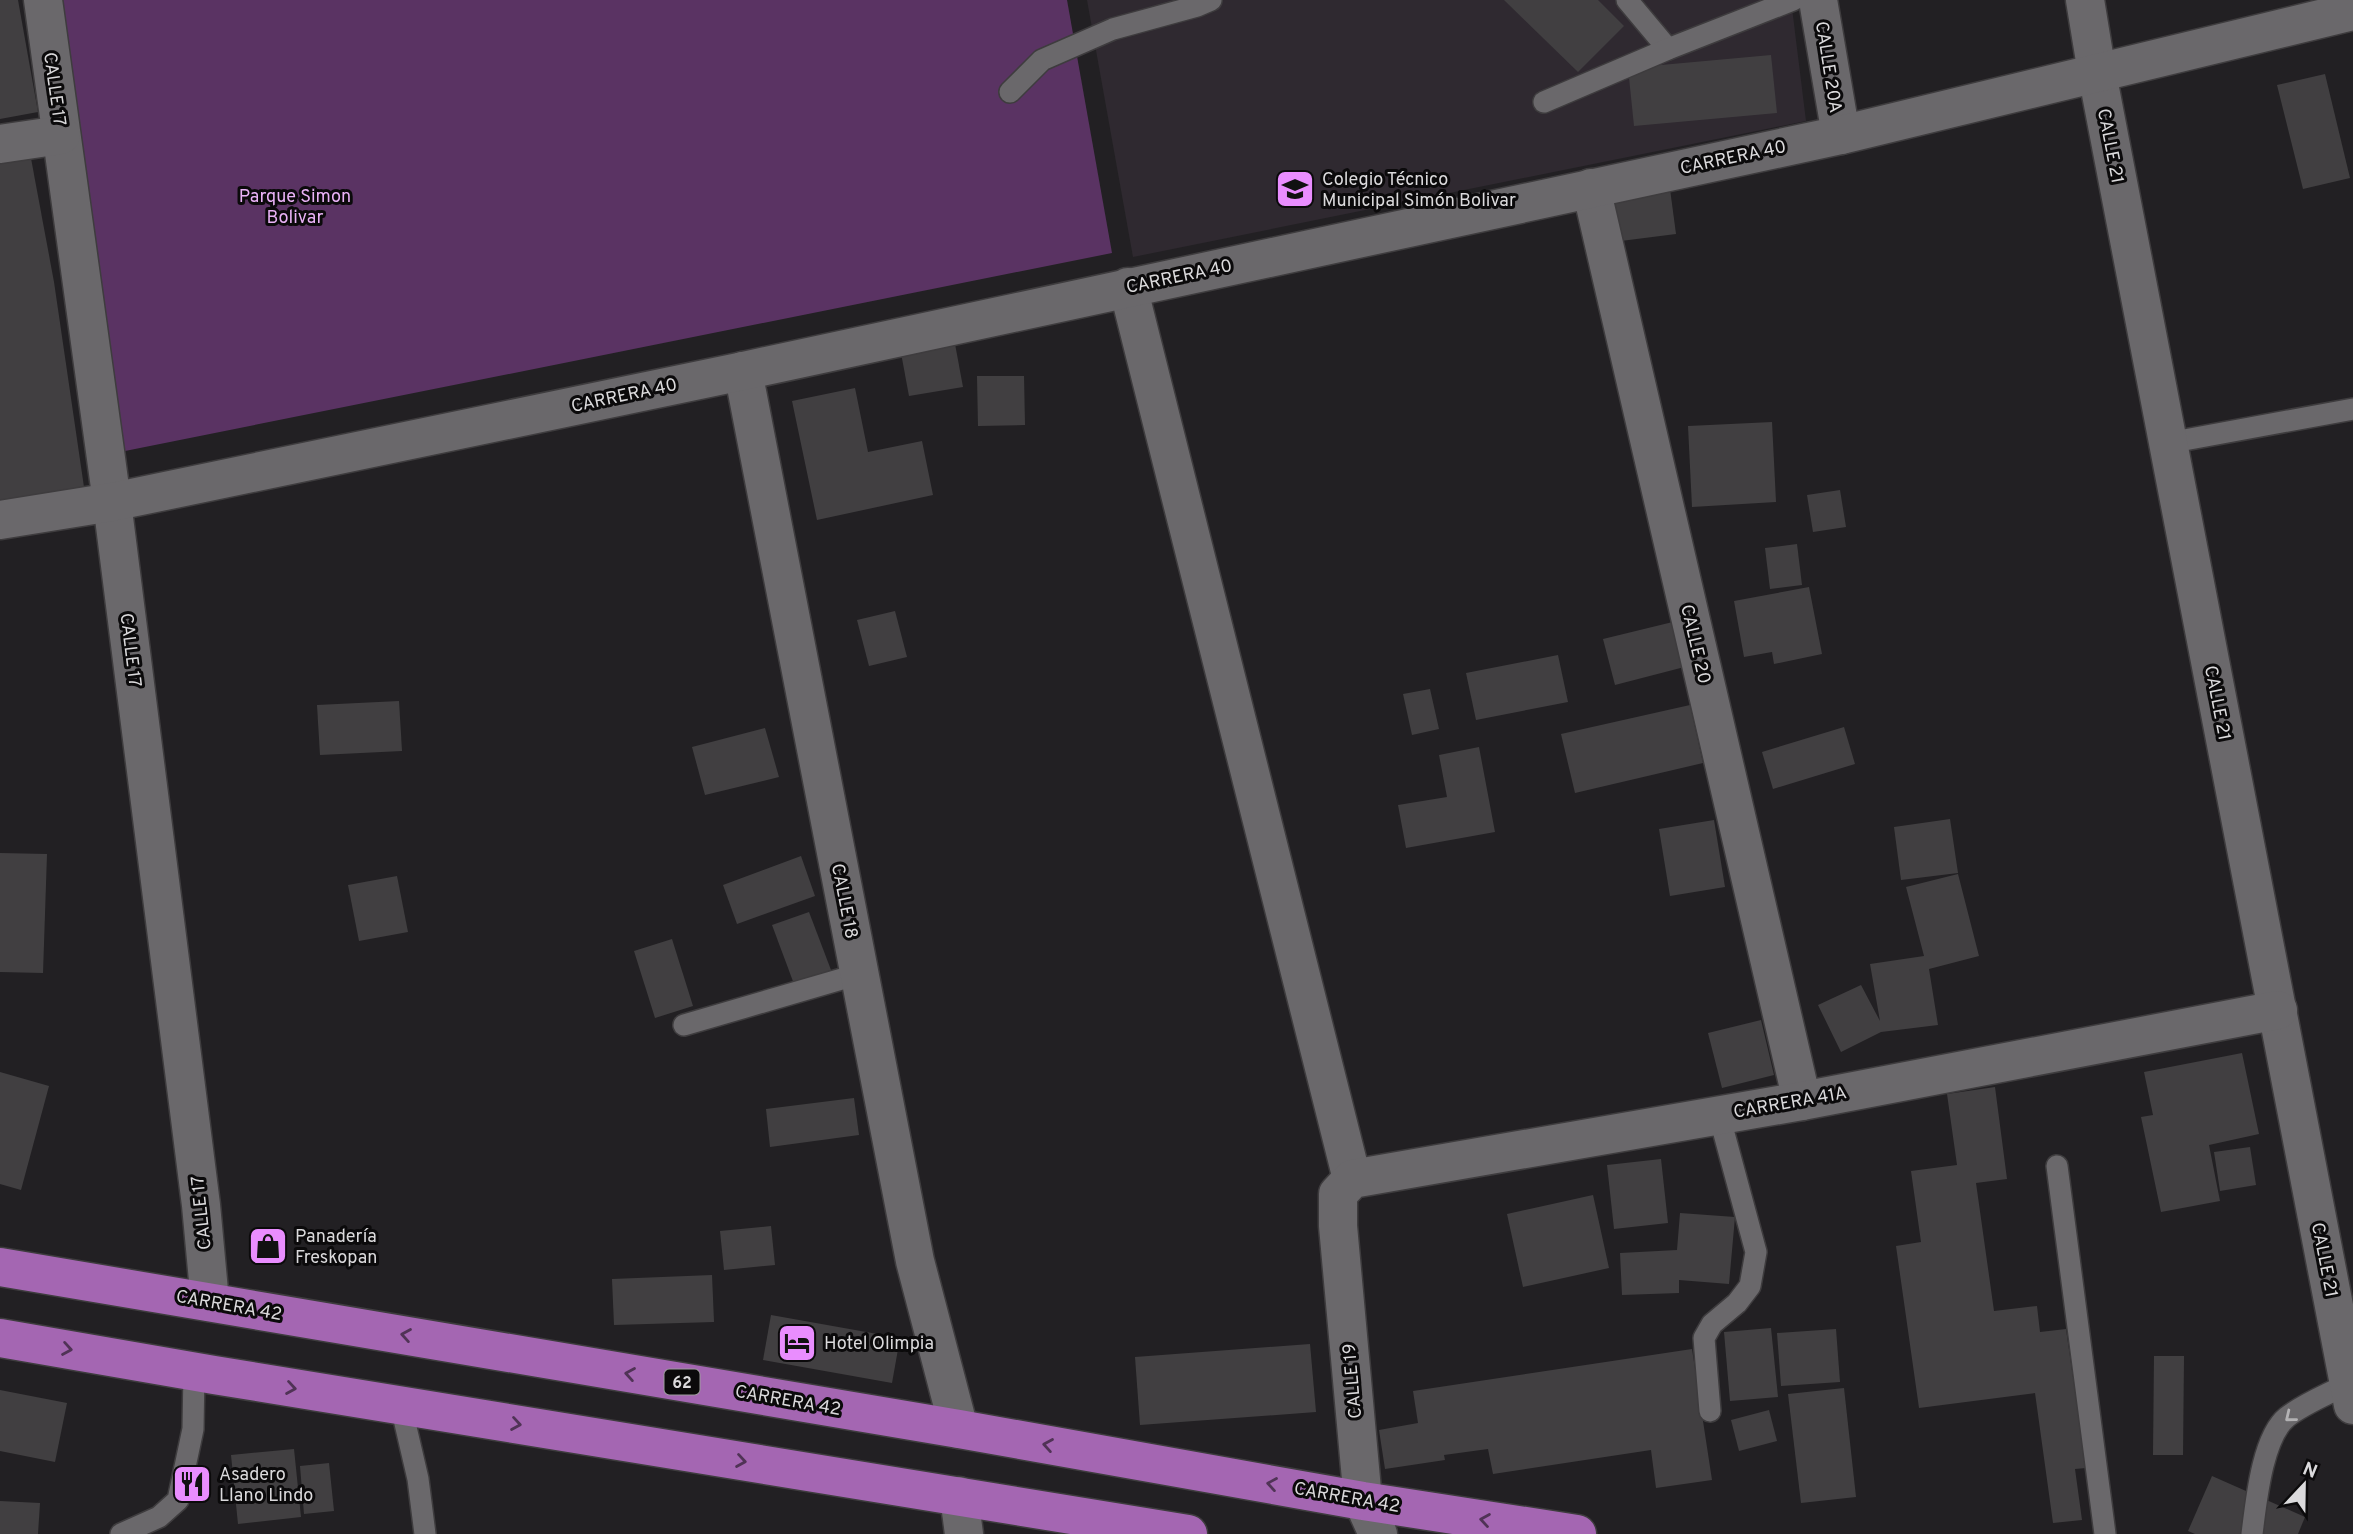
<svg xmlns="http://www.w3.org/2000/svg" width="2353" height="1534" font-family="Overpass,sans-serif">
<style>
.built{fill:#2f2930}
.green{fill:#5a3363}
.building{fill:#413f41}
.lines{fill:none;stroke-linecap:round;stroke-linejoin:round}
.service-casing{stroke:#3e3c3e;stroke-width:24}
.minor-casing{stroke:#3e3c3e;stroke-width:41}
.trunk-casing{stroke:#3e3c3e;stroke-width:41}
.service{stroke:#6a686b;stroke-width:21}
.minor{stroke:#6a686b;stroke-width:38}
.trunk{stroke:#a466b2;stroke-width:38}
.oneway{stroke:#503356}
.oneway2{stroke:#b3b2b4}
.labels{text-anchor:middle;stroke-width:6;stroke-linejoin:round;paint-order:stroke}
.shield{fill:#0b0a0b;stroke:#9d9c9d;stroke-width:2}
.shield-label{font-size:16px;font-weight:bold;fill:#dbdadc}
.street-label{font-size:18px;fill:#dbdadc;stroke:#0b0a0b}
.poi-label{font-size:18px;fill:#dbdadc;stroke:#0b0a0b;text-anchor:start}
.park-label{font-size:18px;fill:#eab2f7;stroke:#0b0a0b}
</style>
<rect width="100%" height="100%" fill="#222023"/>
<polygon class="built" points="1087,0 1791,0 1806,121 1133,257"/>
<polygon class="green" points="60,0 1067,0 1112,253 120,452"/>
<g class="building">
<polygon points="0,0 18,0 38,112 0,119"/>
<polygon points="1504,0 1598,0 1624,26 1578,72"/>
<polygon points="1771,55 1777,113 1634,126 1628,68"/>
<polygon points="2325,74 2350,178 2303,189 2277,85"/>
<polygon points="0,153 30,153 54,282 85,494 0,506"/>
<polygon points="1670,189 1676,234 1613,242 1607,197"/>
<polygon points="955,344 963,387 909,396 901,353"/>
<polygon points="977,376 1024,376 1025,425 978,426"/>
<polygon points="855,388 868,452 922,441 933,495 817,520 792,401"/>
<polygon points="1772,422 1776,502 1692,507 1688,426"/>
<polygon points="1840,490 1846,527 1813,532 1807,495"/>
<polygon points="1797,544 1802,585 1770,589 1765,548"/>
<polygon points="1809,587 1822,654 1774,664 1772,652 1744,657 1734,601"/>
<polygon points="895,611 907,657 869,666 857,620"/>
<polygon points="1685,619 1696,664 1615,685 1603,639"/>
<polygon points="1558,655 1568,702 1476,720 1466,673"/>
<polygon points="1430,689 1439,729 1412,735 1403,694"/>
<polygon points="399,701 402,751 320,755 317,705"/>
<polygon points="1690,705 1703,763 1575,793 1561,734"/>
<polygon points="1844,727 1855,764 1773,789 1762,752"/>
<polygon points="765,728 779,777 705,795 692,747"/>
<polygon points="1479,747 1495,832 1406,848 1398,805 1447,797 1439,755"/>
<polygon points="1950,819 1958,873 1901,880 1894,827"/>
<polygon points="1714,820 1725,887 1670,896 1659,829"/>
<polygon points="0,853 47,854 43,973 0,972"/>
<polygon points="801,856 815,896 737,924 723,885"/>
<polygon points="1958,874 1979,956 1929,969 1938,1025 1881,1032 1841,1052 1818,1005 1861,985 1880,1021 1870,964 1924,956 1906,887"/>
<polygon points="397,876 408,932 359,941 348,885"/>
<polygon points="809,912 831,970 794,984 772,925"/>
<polygon points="672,939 693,1006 655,1018 634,951"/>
<polygon points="1761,1020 1774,1075 1722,1088 1708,1033"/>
<polygon points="2242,1053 2259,1134 2209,1145 2220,1201 2161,1212 2141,1117 2153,1115 2144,1072"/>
<polygon points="0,1072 49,1086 21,1190 0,1184"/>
<polygon points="1995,1087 2007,1179 1976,1183 1994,1311 2037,1306 2040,1332 2066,1329 2086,1468 2075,1469 2082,1520 2053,1523 2035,1393 1919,1408 1896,1246 1921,1242 1911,1171 1957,1165 1947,1094"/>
<polygon points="854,1098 859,1135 770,1147 766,1109"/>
<polygon points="2250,1147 2256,1185 2220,1191 2214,1152"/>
<polygon points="1661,1159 1668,1223 1614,1229 1607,1165"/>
<polygon points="1593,1195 1609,1268 1523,1287 1507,1214"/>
<polygon points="1680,1213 1735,1217 1729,1284 1679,1280 1679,1293 1622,1295 1620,1253 1677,1250"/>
<polygon points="771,1226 775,1265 724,1270 720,1231"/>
<polygon points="712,1275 714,1322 614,1325 612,1279"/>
<polygon points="771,1315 900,1338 892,1383 763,1360"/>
<polygon points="1771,1328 1778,1397 1730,1401 1724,1332"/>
<polygon points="1836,1329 1840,1382 1781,1386 1777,1333"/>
<polygon points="1310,1344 1316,1412 1140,1425 1135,1357"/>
<polygon points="1692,1349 1712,1480 1656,1488 1651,1450 1493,1474 1488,1449 1444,1455 1445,1460 1385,1469 1379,1430 1418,1423 1413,1391"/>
<polygon points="2154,1356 2184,1356 2183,1455 2153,1455"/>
<polygon points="1844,1388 1856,1497 1801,1503 1788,1394"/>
<polygon points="0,1390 67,1403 55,1462 0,1451"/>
<polygon points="1769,1410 1777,1441 1739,1451 1731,1420"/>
<polygon points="294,1449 301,1517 238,1524 231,1455"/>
<polygon points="329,1463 334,1511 304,1514 300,1466"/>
<polygon points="2212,1476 2305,1517 2298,1534 2195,1534 2188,1531"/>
<polygon points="0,1501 40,1503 38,1534 0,1534"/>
</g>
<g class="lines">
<g class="service-casing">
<g id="service">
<polyline points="1627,0 1668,49"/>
<polyline points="1010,92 1042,60 1113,29 1197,6 1211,0"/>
<polyline points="1544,102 1668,49 1793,0"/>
<polyline points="2168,443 2353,409"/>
<polyline points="684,1025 859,974"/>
<polyline points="2057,1166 2105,1534"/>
<polyline points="401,1406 418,1479 425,1534"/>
<polyline points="1710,1411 1704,1338 1712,1324 1737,1303 1750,1286 1756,1252 1719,1115"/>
<polyline points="121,1534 159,1517 178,1500 193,1429 194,1372"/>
<path d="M2252 1534C2256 1503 2262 1437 2287 1417 2305 1403 2329 1394 2349 1383"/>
</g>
</g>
<g class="minor-casing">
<g id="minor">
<polyline points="43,0 112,502 201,1205 210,1302"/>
<polyline points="1818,0 1841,135"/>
<polyline points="2085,0 2097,73 2353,1405"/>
<polyline points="0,144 61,135"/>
<polyline points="1591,188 1802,1101"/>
<polyline points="1128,287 1352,1179"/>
<polyline points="743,371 915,1261 959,1429"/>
<polyline points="0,520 112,502 743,371 1841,135 2353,11"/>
<polyline points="959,1496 964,1534"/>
<polyline points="1378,1534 1363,1501 1338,1226 1338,1194 1352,1179 1802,1101 2278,1010"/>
</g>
</g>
<g class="trunk-casing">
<g id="trunk">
<polyline points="0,1267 959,1429 1363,1501 1577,1534"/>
<polyline points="0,1338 214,1375 1188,1534"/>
</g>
</g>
<use href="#service" class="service"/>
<use href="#minor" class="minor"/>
<use href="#trunk" class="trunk"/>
</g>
<defs><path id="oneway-chevron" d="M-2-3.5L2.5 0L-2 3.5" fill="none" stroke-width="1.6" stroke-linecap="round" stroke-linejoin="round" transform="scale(1.75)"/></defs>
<g class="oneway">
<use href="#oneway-chevron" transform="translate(406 1335) rotate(-170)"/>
<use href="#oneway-chevron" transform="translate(67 1349) rotate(10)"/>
<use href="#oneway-chevron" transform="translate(630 1374) rotate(-170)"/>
<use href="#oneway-chevron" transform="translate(291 1388) rotate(9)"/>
<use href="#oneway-chevron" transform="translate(516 1424) rotate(9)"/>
<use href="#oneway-chevron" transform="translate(1048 1445) rotate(-170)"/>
<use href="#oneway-chevron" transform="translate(741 1461) rotate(9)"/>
<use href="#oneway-chevron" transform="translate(1272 1484) rotate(-170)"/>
<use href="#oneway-chevron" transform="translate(1485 1520) rotate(-171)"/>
</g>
<use class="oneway2" href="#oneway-chevron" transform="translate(2290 1417) rotate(141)"/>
<defs>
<g id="school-square" transform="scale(2.0125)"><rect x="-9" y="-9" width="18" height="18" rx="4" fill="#e98dfe" stroke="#0b0a0b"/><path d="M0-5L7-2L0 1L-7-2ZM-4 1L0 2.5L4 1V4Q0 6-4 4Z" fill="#111"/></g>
<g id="shop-square" transform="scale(2.0125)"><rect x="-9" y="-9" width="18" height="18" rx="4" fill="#e98dfe" stroke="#0b0a0b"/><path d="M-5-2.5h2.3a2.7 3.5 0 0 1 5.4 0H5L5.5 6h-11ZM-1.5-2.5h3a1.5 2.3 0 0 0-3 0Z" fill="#111"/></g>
<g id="hotel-square" transform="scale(2.0125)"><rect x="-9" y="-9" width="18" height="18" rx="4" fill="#e98dfe" stroke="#0b0a0b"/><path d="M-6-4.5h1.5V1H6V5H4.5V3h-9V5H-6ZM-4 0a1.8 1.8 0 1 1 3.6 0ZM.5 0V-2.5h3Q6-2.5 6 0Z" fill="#111"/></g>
<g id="restaurant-square" transform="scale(2.0125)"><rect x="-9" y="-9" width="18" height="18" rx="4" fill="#e98dfe" stroke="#0b0a0b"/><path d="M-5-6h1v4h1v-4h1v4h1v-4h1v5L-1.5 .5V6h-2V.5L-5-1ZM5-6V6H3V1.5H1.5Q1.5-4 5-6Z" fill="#111"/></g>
</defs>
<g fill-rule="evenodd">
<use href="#school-square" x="1295" y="189"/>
<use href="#shop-square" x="268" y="1246"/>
<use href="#hotel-square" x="797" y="1343"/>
<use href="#restaurant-square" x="192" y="1484"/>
</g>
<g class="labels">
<rect class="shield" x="664.5" y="1369.5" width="35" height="25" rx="5"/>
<g class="shield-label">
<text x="682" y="1388">62</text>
</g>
<g class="street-label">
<text transform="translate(1829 67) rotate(81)" y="6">CALLE 20A</text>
<text transform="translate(55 89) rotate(82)" y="6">CALLE 17</text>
<text transform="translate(2111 146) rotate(79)" y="6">CALLE 21</text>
<text transform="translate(1733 157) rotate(-12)" y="6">CARRERA 40</text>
<text transform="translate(1179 276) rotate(-12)" y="6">CARRERA 40</text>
<text transform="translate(624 395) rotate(-12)" y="6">CARRERA 40</text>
<text transform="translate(1696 644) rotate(77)" y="6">CALLE 20</text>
<text transform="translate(131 650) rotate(83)" y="6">CALLE 17</text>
<text transform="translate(2218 703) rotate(79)" y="6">CALLE 21</text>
<text transform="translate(845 901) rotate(79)" y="6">CALLE 18</text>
<text transform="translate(1790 1102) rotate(-10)" y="6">CARRERA 41A</text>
<text transform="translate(201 1213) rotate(-96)" y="6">CALLE 17</text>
<text transform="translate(2325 1260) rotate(79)" y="6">CALLE 21</text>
<text transform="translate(229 1305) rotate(10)" y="6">CARRERA 42</text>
<text transform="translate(1352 1381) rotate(-95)" y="6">CALLE 19</text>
<text transform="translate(788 1400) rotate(10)" y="6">CARRERA 42</text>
<text transform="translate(1347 1497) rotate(10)" y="6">CARRERA 42</text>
</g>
<g class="poi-label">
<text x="1322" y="185">Colegio Técnico<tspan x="1322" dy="21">Municipal Simón Bolivar</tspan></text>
<text x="295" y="1242">Panadería<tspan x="295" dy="21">Freskopan</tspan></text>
<text x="824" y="1349">Hotel Olimpia</text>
<text x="219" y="1480">Asadero<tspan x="219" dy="21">Llano Lindo</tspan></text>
</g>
<g class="park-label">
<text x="295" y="202">Parque Simon<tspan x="295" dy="21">Bolivar</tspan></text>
</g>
</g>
<g transform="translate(2304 1485) rotate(22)" stroke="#0b0a0b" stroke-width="5" paint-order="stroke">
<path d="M0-5L12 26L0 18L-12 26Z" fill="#dbdadc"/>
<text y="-10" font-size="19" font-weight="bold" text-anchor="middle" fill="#dbdadc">N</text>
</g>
</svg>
